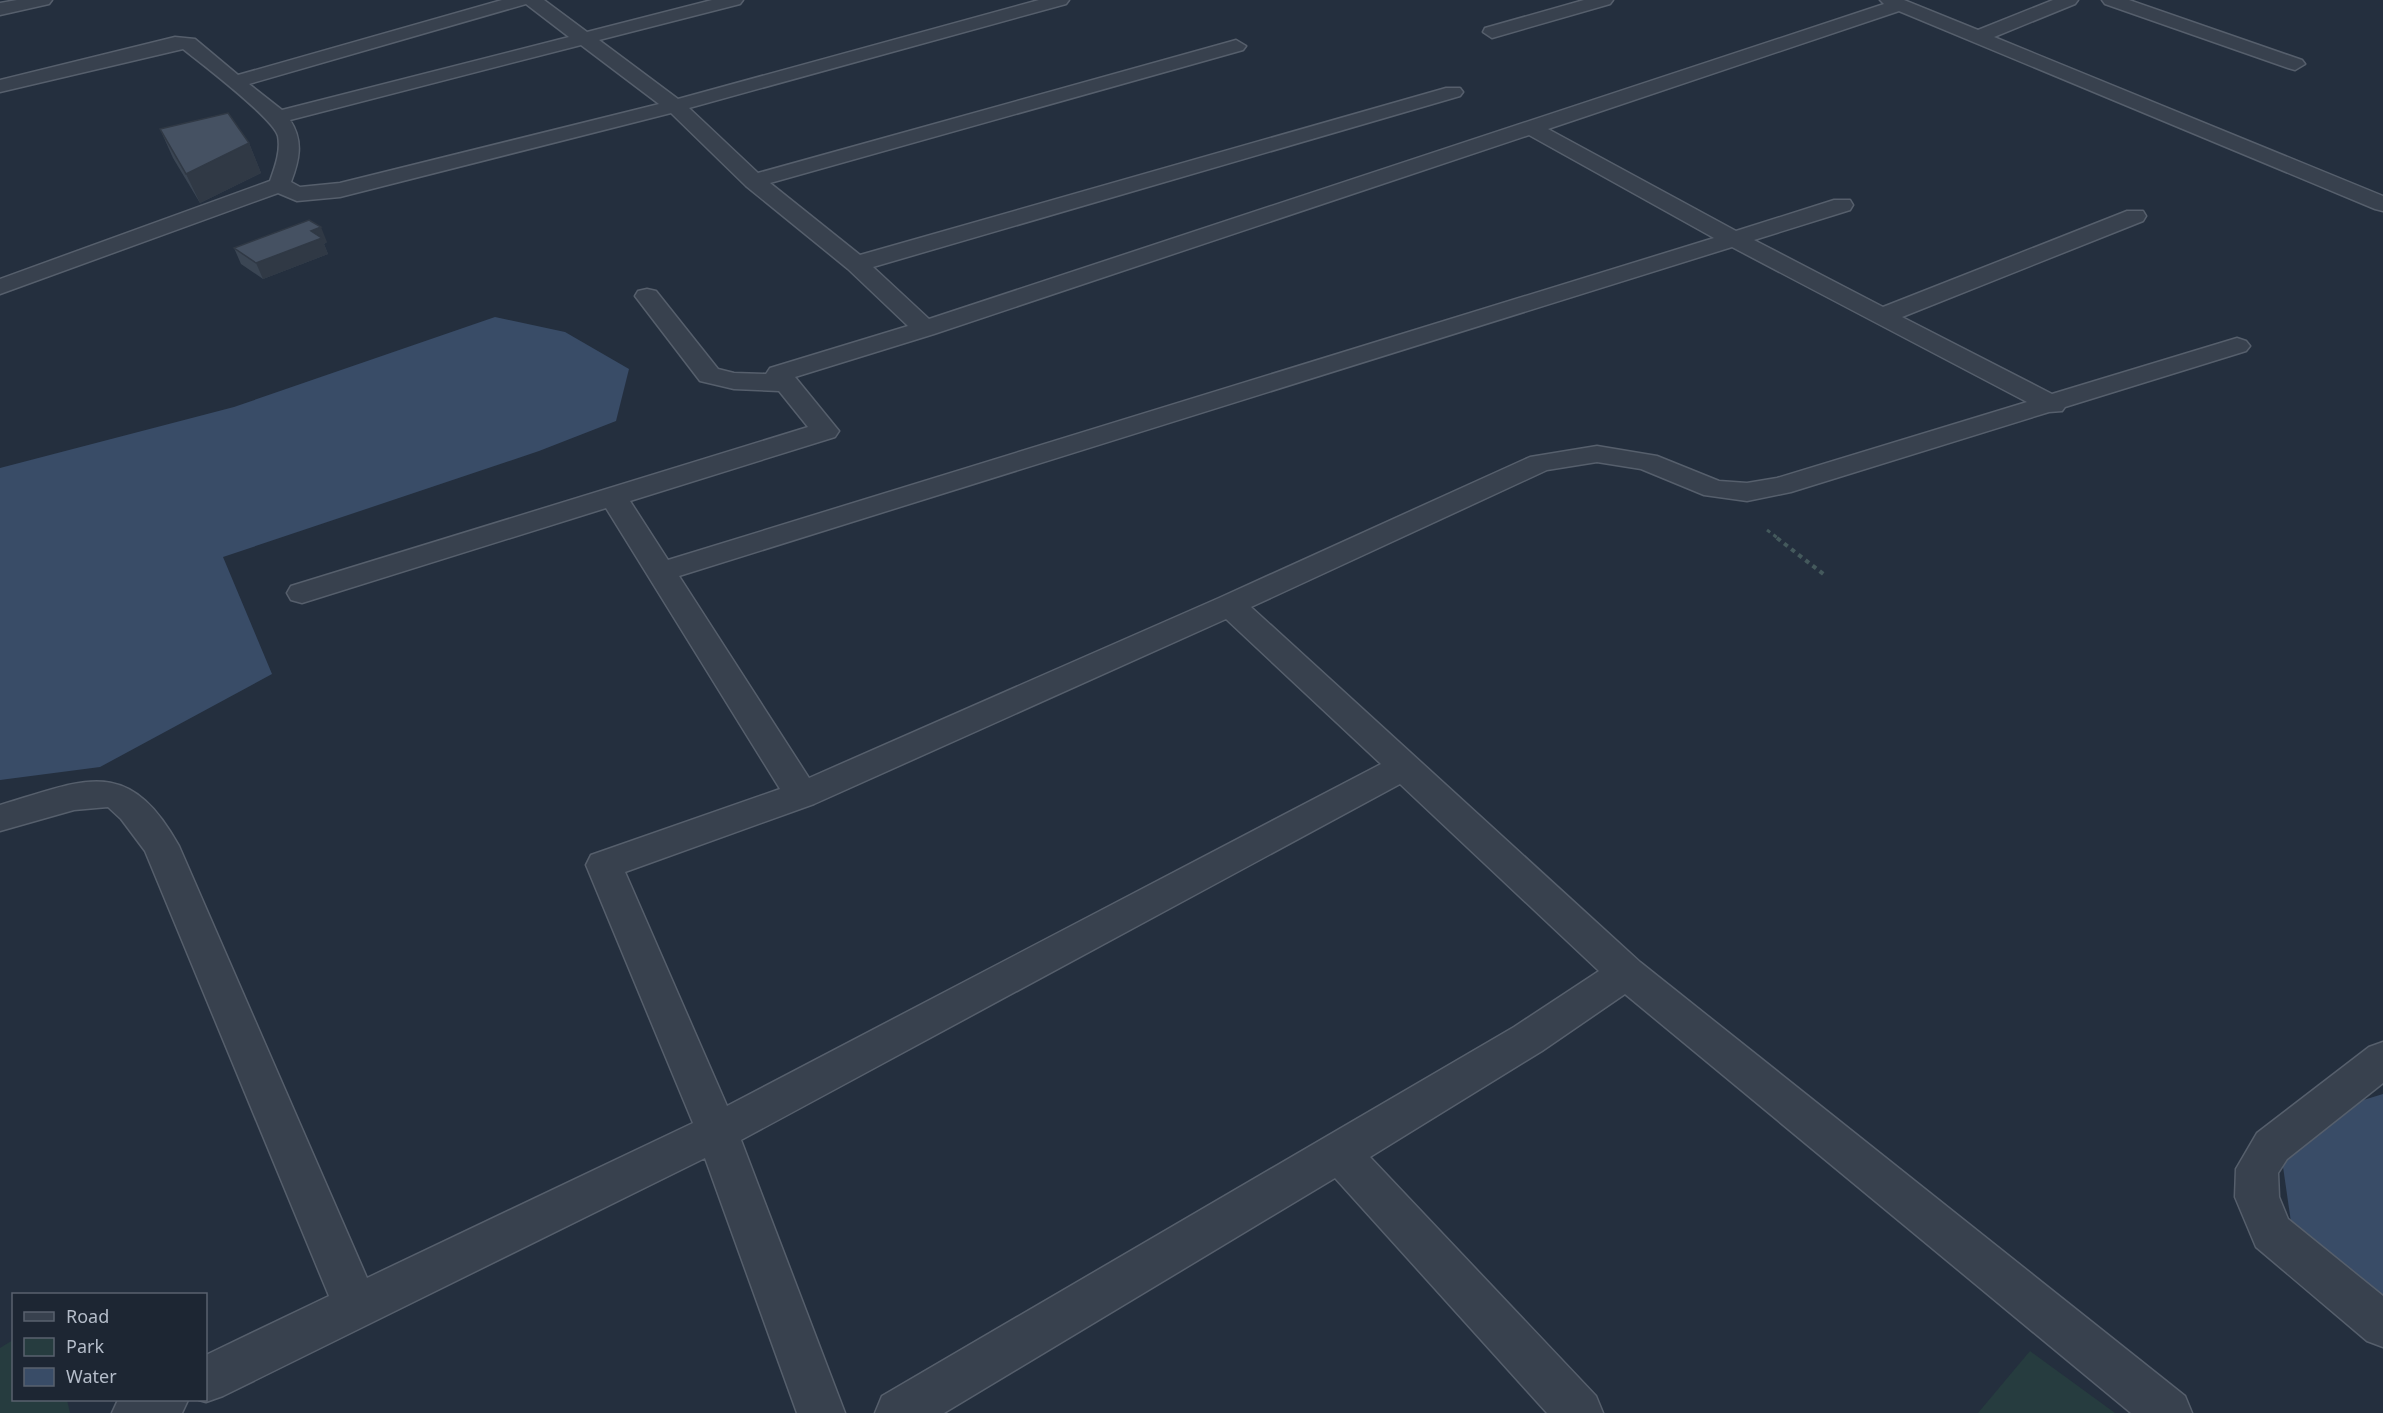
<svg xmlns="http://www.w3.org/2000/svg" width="2383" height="1413" font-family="'Noto Sans',sans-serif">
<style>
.green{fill:#263c3f}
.water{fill:#394c67}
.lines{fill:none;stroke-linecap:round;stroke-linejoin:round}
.minor-casing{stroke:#565f6c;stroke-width:3}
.path-far1{stroke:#44595c;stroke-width:3;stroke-dasharray:4 4;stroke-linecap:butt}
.path{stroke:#44595c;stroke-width:4;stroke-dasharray:4.5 4.5;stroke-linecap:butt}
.minor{fill:#38414e;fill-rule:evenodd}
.wall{fill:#3b4654}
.shaded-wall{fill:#303945}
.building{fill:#455162;stroke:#303945;stroke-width:1.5}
</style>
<rect width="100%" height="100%" fill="#242f3e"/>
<g class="green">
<polygon points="13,1340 14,1400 67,1400 70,1413 0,1413 0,1348"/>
<polygon points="2030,1351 2115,1413 1978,1413"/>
</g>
<g class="water">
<polygon points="495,317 565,332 629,369 616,421 539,451 223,557 272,674 100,767 0,780 0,468 234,407"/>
<polygon points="2383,1094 2383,1297 2292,1229 2281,1153 2324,1112"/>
</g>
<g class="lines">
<g class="minor-casing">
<g id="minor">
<polygon points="17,0 52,0 49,4 0,15 0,3"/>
<path d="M502 0H544L587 32 712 0H743L740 4 599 40 678 99 1039 0H1069L1066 4 689 108 758 173 1229 42 1236 40 1246 46 1243 50 770 183 860 255 1446 88H1460L1463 92 1460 96 873 267 929 319 1884 4 1880 0H1904L1978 30 2053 0H2078L2075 4 1994 37 2383 196V211L2375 209 1899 11 1548 129 1736 231 1834 200H1850L1853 205 1850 210 1754 240 1883 307 2127 211H2143L2146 216 2143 221 1902 317 2052 394 2237 338 2246 341 2250 346 2246 351 2065 407 2062 411 2049 412 1791 492 1747 501 1704 495 1641 469 1597 462 1547 470 1251 607 1640 962 2185 1396 2192 1413H2131L1625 994 1542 1051 1370 1157 1596 1396 1603 1413H1547L1335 1178 944 1413H875L882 1396 1514 1027 1599 971 1400 784 741 1140 845 1413H797L705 1158 223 1396 206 1402 199 1400H206V1355L329 1296 145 851 121 819 108 807 74 810 0 831V805C84 780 128 754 179 846L367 1278 693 1123 586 865 591 855 780 789 606 508 302 603 291 600 287 593 291 586 808 427 779 391 734 389 700 381 635 296 638 291 647 289 656 291 718 369 734 373 766 374 770 368 908 326 848 269 746 186 671 113 340 197 297 201 278 193 0 294V279L270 181C275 167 281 151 278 136 273 118 202 64 183 49L0 92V80L175 37 195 39 238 75ZM526 4 569 37 282 110 249 84ZM581 45 659 104 340 183 300 187 291 182C299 161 304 141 290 120ZM1529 135 1714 238 668 560 630 501 835 437 839 431 795 377 934 334ZM1732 247 2027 402 1777 478 1747 483 1719 481 1657 456 1597 446 1530 457 1219 598 809 778 679 576ZM1226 619 1381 764 727 1106 625 872 814 804Z"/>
<polygon points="1584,0 1613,0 1610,4 1492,38 1483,32 1485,28"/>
<polygon points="2102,0 2129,0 2302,60 2305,64 2295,70 2288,68 2105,4"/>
<polygon points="2383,1042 2383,1083 2287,1159 2278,1173 2279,1197 2288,1219 2383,1296 2383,1347 2367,1341 2256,1247 2235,1197 2236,1169 2257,1133 2369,1047"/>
<polygon points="118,1400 188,1400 182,1413 112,1413"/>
</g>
</g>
<polyline class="path-far1" points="1767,530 1779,539"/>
<polyline class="path" points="1777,538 1826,576"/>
<use href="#minor" class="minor"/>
</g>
<g class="wall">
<polygon points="160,129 249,143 261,173 200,203 173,158"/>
<polygon points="327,242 324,244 328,254 263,279 241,264 234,248"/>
</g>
<g class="shaded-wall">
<polygon points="249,143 261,173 200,203 186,174"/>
<polygon points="321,227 327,242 324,244 328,254 263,279 256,263 311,231"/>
</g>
<g class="building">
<polygon points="228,113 249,143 186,174 160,129"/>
<polygon points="309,220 321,227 311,231 322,238 256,263 234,248"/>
</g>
<rect x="12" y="1293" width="195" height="108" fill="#1d2633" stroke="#59626f" stroke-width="1.5"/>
<rect x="24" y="1312" width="30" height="9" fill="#38414e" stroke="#59626f" stroke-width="1.5"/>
<text x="66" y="1323" font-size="18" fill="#b4bcc9">Road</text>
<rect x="24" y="1338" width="30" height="18" fill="#263c3f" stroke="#59626f" stroke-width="1.5"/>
<text x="66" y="1353" font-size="18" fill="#b4bcc9">Park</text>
<rect x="24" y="1368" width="30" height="18" fill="#394c67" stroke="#59626f" stroke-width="1.5"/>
<text x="66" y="1383" font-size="18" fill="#b4bcc9">Water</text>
</svg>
